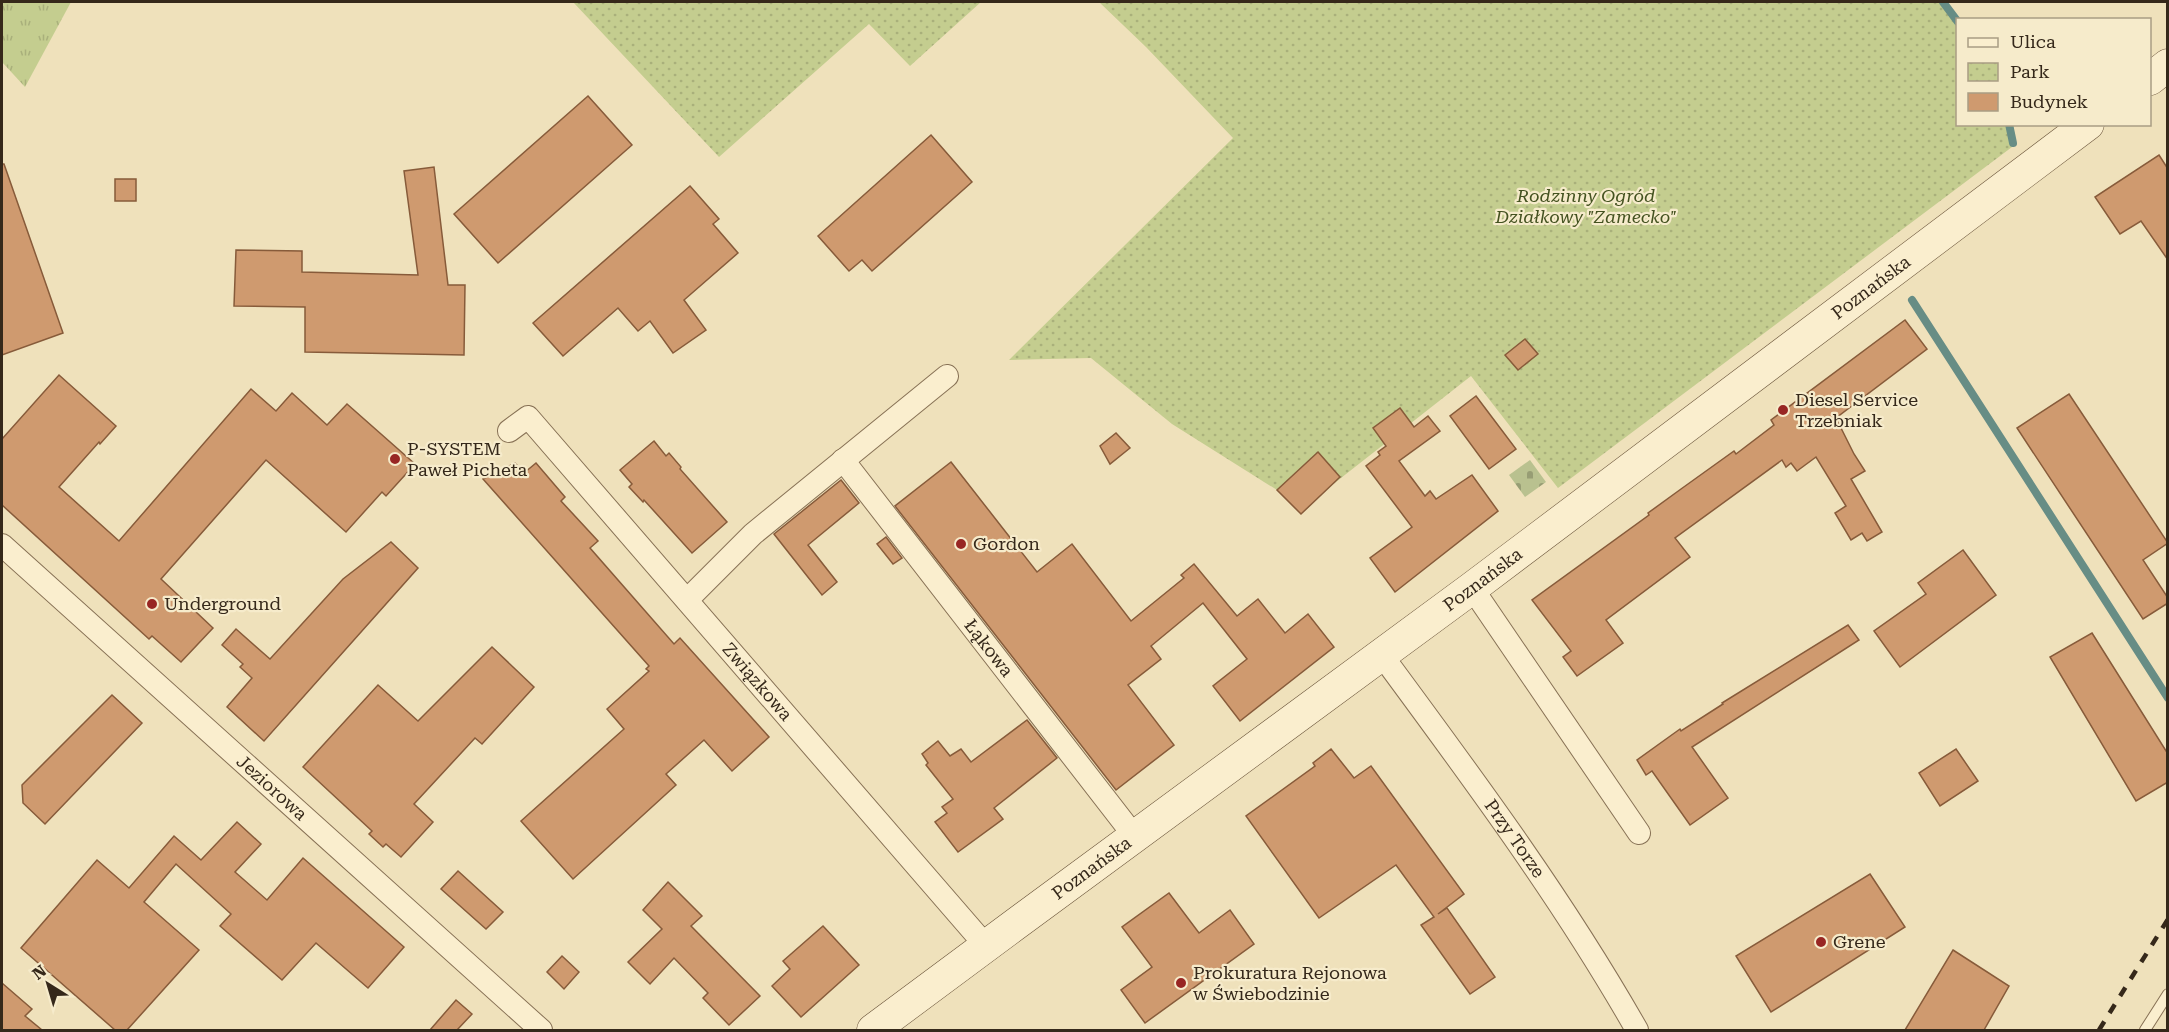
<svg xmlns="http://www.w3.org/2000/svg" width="2169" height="1032" font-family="'Roboto Serif',serif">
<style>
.grass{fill:url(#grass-tufts)}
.cemetery{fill:url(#cemetery-stones)}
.park{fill:url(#park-dots)}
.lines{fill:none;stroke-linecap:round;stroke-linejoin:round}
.stream{stroke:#678d85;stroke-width:8}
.building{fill:#cf9a6f;stroke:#875b3a;stroke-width:1.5}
.lane-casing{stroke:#877155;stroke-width:12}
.street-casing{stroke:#877155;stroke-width:24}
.secondary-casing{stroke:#685238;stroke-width:33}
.lane{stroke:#faeece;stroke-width:10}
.street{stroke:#faeece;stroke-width:22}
.secondary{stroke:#faeece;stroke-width:32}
.rail{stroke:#35281a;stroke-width:4.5;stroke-dasharray:10 10;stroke-linecap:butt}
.poi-dot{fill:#982623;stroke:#f6ebcb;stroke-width:2}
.labels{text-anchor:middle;stroke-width:4.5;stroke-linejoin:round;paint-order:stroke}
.park-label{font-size:18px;font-style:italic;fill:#445220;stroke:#f6ebcb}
.street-label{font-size:18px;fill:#35281a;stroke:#f6ebcb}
.poi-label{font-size:18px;fill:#35281a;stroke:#f6ebcb;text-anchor:start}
</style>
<defs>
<pattern id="grass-tufts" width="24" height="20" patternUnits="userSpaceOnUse" patternTransform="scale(1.5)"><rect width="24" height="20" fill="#c4cd8f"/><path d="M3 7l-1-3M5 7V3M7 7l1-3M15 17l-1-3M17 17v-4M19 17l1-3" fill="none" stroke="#a9b07b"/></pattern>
<pattern id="cemetery-stones" width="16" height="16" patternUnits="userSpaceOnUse" patternTransform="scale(1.5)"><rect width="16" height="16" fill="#b9c18f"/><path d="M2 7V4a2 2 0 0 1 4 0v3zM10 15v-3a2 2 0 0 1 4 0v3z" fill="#979d74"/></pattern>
<pattern id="park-dots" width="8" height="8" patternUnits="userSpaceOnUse" patternTransform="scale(1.5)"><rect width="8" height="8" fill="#c4cd8f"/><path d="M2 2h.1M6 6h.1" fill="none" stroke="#a9b07b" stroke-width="1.8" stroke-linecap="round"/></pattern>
</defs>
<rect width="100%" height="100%" fill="#efe1bb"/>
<polygon class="grass" points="2,2 71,2 25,87 2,62"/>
<polygon class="cemetery" points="1530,460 1546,482 1525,497 1509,475"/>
<g class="park">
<polygon points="573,2 981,2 910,66 869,24 719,157"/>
<polygon points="1099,2 1946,2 1960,19 1958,20 1958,124 2013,125 2016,144 1558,488 1471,376 1304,507 1172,424 1091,358 1009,360 1233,138 1146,47"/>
</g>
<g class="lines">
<g class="stream">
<polyline points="1943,2 1958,22"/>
<polyline points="2009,124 2013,143"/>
<polyline points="1912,300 2168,698"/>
</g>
</g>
<g class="building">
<polygon points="588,96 632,145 498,263 454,214"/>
<polygon points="931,135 972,182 872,271 862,260 849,271 818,236"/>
<polygon points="2159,155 2168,169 2168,260 2141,221 2120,234 2095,197"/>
<polygon points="2,164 4,164 63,333 2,355"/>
<polygon points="434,167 448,285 465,285 464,355 305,352 305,307 234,306 236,250 302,251 302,272 418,275 404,171"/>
<rect x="115" y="179" width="21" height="22"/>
<polygon points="690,186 719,219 713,224 738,253 684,300 706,330 673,353 650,321 638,331 618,308 563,356 533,323"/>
<polygon points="1905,320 1927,349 1836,418 1854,454 1865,471 1851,479 1882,532 1867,541 1862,533 1851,540 1835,513 1846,506 1816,457 1797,471 1791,463 1786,467 1782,460 1675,538 1690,557 1606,620 1623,643 1577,676 1563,657 1571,651 1532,600 1649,515 1648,513 1681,489 1734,451 1736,454 1774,425 1771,420"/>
<polygon points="1525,339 1538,354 1518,370 1505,355"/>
<polygon points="59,375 116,426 100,444 99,442 59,487 119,541 251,389 276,411 292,393 327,425 347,404 415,464 386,496 382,492 346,532 266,460 161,579 213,628 181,662 152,636 149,639 2,505 2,439"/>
<polygon points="2069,394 2168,543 2143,560 2168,598 2168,603 2143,619 2017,428"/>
<polygon points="1476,396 1516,449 1489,469 1450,416"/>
<polygon points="1400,408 1414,427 1428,416 1440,431 1399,461 1425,496 1430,491 1436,499 1472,475 1498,511 1395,592 1370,558 1412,527 1366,466 1380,455 1378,452 1386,446 1373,428"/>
<polygon points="1116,433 1130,448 1110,464 1100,446"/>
<polygon points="654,441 666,456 669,453 681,467 680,469 727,522 692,553 644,500 643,502 629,487 632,484 620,470"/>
<polygon points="1318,452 1340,477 1301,514 1277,490"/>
<polygon points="951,462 1037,572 1072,544 1131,621 1184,578 1181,575 1194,564 1237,616 1258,599 1285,633 1308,614 1334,647 1240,721 1213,686 1247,659 1203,603 1151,646 1161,659 1128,685 1174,745 1116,790 895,506"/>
<polygon points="515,463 524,473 536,463 565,497 561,501 598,541 590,548 674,644 680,638 769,737 732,771 704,740 666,774 676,785 573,879 521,821 624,729 607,709 649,671 646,669 649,666 483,479"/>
<polygon points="841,480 859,503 808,545 837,582 822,595 774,534"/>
<polygon points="886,537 902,558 893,564 877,544"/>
<polygon points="391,542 418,568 264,741 227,707 252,678 240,667 243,664 222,645 236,629 270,659 343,579"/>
<polygon points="1963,550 1996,595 1900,667 1874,631 1926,594 1918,583"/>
<polygon points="1848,625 1859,640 1692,747 1728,798 1690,825 1652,771 1646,775 1637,760 1680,729 1681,731 1723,704 1722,703"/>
<polygon points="2092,633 2168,754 2168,782 2136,801 2050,657"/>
<polygon points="492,647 534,687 482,744 475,738 414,804 433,822 401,857 386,844 383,847 369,834 372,831 303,767 378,685 418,721"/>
<polygon points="112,695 142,723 45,824 23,803 22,785"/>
<polygon points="1027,720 1057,758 994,808 1003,819 958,852 935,822 947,813 942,807 953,799 926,765 928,763 922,754 938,741 950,756 961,749 971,762"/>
<polygon points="1331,749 1354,778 1371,766 1464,894 1438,914 1447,908 1495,977 1470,994 1421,925 1434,917 1396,865 1319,918 1246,816 1315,766 1313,763"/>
<polygon points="1956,749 1978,781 1940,806 1919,773"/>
<polygon points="237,822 261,844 235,872 267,900 303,858 404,947 368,988 316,943 282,980 220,926 231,914 176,864 144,902 199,950 127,1030 115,1030 21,948 97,860 129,888 174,836 201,860"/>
<polygon points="458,871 503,912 486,929 441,889"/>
<polygon points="1870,874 1905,927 1771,1012 1736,956"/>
<polygon points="668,882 702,916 691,926 760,996 729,1025 703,998 708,993 674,958 650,984 628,962 662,929 643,910"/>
<polygon points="1169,893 1199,933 1230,910 1254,944 1145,1023 1121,990 1152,967 1122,927"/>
<polygon points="823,926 859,965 801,1017 772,986 790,969 783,961"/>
<polygon points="1953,950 2009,986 1984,1030 1905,1030"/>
<polygon points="562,956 579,972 564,989 547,972"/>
<polygon points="2,983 32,1009 25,1016 42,1030 2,1030"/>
<polygon points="456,1000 472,1014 457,1030 430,1030"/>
</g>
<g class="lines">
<g class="lane-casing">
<polyline id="lane" points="2145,1030 2168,994"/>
</g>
<g class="street-casing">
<g id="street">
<path id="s1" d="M509 431 528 417 986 946"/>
<path id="s2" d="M843 460 1135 837"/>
<path id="s3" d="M2 545 541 1030"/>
<polyline points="1472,588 1639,833"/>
<polyline points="687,600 753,534 947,376"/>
<path id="s4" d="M1381 654C1471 776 1562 898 1637 1030"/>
</g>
</g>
<g class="secondary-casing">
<g id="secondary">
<polyline points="2150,79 2168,65"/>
<path id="s5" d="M873 1030 1013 926 1472 588 2088 124"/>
</g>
</g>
<use href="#lane" class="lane"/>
<use href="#street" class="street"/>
<use href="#secondary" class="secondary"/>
<polyline class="rail" points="2099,1030 2168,919"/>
</g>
<g class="poi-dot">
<circle cx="1783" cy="410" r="6"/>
<circle cx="395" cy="459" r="6"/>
<circle cx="961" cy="544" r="6"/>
<circle cx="152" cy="604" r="6"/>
<circle cx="1821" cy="942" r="6"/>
<circle cx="1181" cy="983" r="6"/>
</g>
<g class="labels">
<g class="park-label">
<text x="1586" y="202">Rodzinny Ogród<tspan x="1586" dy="21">Działkowy "Zamecko"</tspan></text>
</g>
<g class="street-label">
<text dy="6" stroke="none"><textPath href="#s5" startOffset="1244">Poznańska</textPath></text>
<text dy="6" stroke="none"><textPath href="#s5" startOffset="758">Poznańska</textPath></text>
<text dy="6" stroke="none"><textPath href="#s2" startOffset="238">Łąkowa</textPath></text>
<text dy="6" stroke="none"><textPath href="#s1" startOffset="374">Związkowa</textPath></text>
<text dy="6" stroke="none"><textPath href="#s3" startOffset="363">Jeziorowa</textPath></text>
<text dy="6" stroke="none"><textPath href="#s4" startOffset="228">Przy Torze</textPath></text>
<text dy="6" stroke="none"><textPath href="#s5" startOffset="272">Poznańska</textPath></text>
</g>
<g class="poi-label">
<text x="1795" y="406">Diesel Service<tspan x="1795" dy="21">Trzebniak</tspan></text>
<text x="407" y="455">P-SYSTEM<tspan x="407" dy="21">Paweł Picheta</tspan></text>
<text x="973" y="550">Gordon</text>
<text x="164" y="610">Underground</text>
<text x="1833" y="948">Grene</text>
<text x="1193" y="979">Prokuratura Rejonowa<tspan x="1193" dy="21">w Świebodzinie</tspan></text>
</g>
</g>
<rect width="2169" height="1032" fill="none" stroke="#35281a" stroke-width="6"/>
<rect x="1956" y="18" width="195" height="108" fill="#f6ebcb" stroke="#a99d84" stroke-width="1.5"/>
<rect x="1968" y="38" width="30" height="9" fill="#faeece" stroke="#a99d84" stroke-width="1.5"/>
<text x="2010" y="48" font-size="18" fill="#35281a">Ulica</text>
<rect x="1968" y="63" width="30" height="18" fill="url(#park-dots)" stroke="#a99d84" stroke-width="1.5"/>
<text x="2010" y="78" font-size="18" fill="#35281a">Park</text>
<rect x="1968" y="93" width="30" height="18" fill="#cf9a6f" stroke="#a99d84" stroke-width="1.5"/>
<text x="2010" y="108" font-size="18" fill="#35281a">Budynek</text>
<g transform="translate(48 984) rotate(323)" stroke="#f6ebcb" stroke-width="4.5" paint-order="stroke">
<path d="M0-4.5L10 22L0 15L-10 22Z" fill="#35281a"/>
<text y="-9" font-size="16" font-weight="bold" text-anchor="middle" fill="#35281a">N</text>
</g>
</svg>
